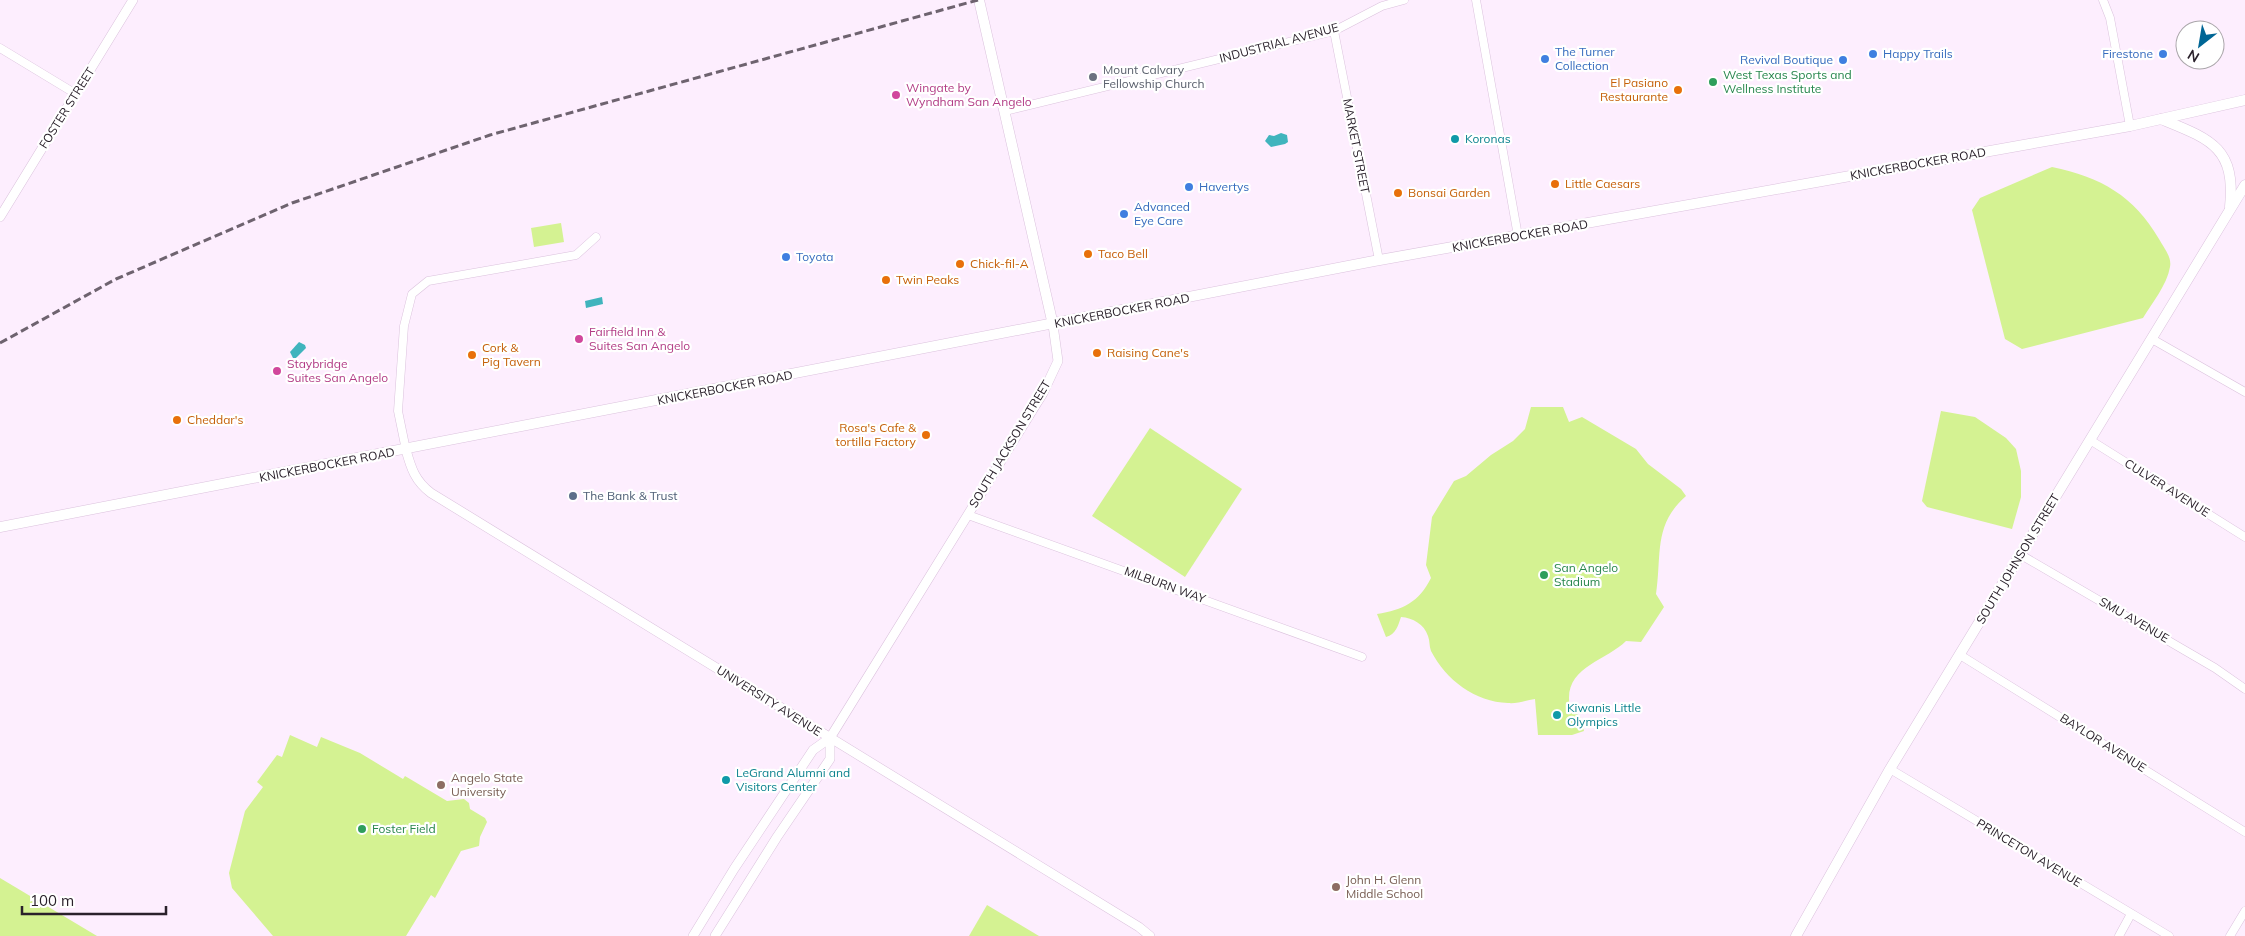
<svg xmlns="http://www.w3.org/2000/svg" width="2245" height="936" font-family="Mulish,sans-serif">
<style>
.green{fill:#d4f292}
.water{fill:#40b4bd}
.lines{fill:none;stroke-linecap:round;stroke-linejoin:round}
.minor-casing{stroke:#dbc2dd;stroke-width:9}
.tertiary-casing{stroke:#dbc2dd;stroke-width:10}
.secondary-casing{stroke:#dbc2dd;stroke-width:11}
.minor{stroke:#fff;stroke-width:8}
.tertiary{stroke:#fff;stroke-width:9}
.secondary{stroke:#fff;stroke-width:10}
.rail{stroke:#6e636f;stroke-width:3;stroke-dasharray:8 4;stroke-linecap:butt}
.shop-dot{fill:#3f7fe0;stroke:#fff;stroke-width:2}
.worship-dot{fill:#6b7280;stroke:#fff;stroke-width:2}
.leisure-dot{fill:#2e9e5b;stroke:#fff;stroke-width:2}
.food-dot{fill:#e8710a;stroke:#fff;stroke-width:2}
.hotel-dot{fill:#d1479c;stroke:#fff;stroke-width:2}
.culture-dot{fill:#0f9aa8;stroke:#fff;stroke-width:2}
.service-dot{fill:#5c6f8a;stroke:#fff;stroke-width:2}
.education-dot{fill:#8d6e63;stroke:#fff;stroke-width:2}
.labels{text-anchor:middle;stroke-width:4.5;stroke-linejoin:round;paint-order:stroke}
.street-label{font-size:12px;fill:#2a212b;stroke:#fff}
.shop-label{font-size:12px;fill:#366cbe;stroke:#fff;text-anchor:start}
.worship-label{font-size:12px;fill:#5b616d;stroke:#fff;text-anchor:start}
.leisure-label{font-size:12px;fill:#27864d;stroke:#fff;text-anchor:start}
.food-label{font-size:12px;fill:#c56008;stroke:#fff;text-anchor:start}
.hotel-label{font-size:12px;fill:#b23c85;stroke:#fff;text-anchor:start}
.culture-label{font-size:12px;fill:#0d838f;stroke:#fff;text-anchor:start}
.service-label{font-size:12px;fill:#4e5e75;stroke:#fff;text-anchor:start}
.education-label{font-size:12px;fill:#785e54;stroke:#fff;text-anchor:start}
</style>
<rect width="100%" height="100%" fill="#fdeefe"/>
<g class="green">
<path d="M2052 167C2101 177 2134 196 2159 239 2164 248 2172 257 2170 267 2167 285 2152 303 2143 318L2022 349 2005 339 1972 210 1980 198Z"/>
<polygon points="561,223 564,242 534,247 531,228"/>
<path d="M1531 407H1563L1569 422 1582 417 1636 449 1648 464 1681 489 1686 496C1653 525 1662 554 1656 594L1664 607 1641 642 1626 641C1607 660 1569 666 1569 698 1569 709 1572 711 1580 716L1584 731 1572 735H1538L1535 699C1526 700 1517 704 1508 703 1475 702 1446 680 1431 651 1429 646 1430 641 1428 636 1424 624 1413 618 1401 617 1398 626 1396 634 1386 637L1377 614C1403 610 1419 602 1431 578L1426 565 1432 517 1454 481 1466 476 1491 455 1513 441 1525 429Z"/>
<polygon points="1941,411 1975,417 2006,438 2016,449 2021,471 2021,497 2012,529 1927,507 1922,501"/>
<polygon points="1150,428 1242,489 1185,577 1092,516"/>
<polygon points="290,735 317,747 321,737 360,753 403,779 405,776 447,801 464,799 469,803 470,809 485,818 487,822 480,837 479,846 461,851 435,898 431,895 406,936 273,936 232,888 229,873 245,811 263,787 257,782 277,755 282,757"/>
<polygon points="0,878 97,936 0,936"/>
<polygon points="987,905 1039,936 969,936"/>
</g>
<g class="water">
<polygon points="1281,133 1287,135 1288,142 1285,144 1271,147 1265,141 1269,135 1274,136"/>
<polygon points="602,297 603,304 586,308 585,301"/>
<polygon points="299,342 305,345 306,348 296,358 293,358 290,352"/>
</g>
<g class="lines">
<g class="minor-casing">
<g id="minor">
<polyline points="1476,0 1518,236"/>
<polyline points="2103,0 2110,18 2130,126"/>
<polyline points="1334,31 1379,260"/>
<polyline points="0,48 76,94"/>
<polyline points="1005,111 1334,31 1382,6 1404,0"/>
<polyline points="2152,339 2245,392"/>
<polyline points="2090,440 2245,537"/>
<polyline points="406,450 398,411 404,326 412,294 428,281 576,255 596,237"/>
<polyline points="968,515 1362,657"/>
<polyline points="2021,555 2215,668 2245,689"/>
<polyline points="1960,655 2245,832"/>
<polyline points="1890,769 2169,936"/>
<polyline points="2119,936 2131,914"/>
<polyline points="2230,936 2245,911"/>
</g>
</g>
<g class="tertiary-casing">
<g id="tertiary">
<polyline points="0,217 133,0"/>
<path d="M406 450C411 468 415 481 431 493L1139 927 1150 936"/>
<polyline points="693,936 734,869 813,750 830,738 1043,393 1058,361 1053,325"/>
<polyline points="715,936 777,837 830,759 830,738"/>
</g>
</g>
<g class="secondary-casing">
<g id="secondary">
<polyline points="979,0 1053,325"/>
<path d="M2161 119C2210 139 2236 147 2230 207"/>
<polyline points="0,527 1374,261 2130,126 2245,100"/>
<polyline points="1796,936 1890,769 2245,185"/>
</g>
</g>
<use href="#minor" class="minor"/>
<use href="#tertiary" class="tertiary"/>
<use href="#secondary" class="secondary"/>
<polyline class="rail" points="0,343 116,279 292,203 490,135 978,0"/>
</g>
<g class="shop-dot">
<circle cx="1873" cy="54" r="5"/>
<circle cx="2163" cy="54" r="5"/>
<circle cx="1545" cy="59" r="5"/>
<circle cx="1843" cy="60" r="5"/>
<circle cx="1189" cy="187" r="5"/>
<circle cx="1124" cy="214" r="5"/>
<circle cx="786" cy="257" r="5"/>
</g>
<circle class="worship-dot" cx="1093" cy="77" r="5"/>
<g class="leisure-dot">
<circle cx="1713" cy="82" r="5"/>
<circle cx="1544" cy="575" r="5"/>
<circle cx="362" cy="829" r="5"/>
</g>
<g class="food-dot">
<circle cx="1678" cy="90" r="5"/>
<circle cx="1555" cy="184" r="5"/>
<circle cx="1398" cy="193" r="5"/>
<circle cx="1088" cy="254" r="5"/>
<circle cx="960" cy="264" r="5"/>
<circle cx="886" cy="280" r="5"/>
<circle cx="1097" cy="353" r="5"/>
<circle cx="472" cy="355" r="5"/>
<circle cx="177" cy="420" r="5"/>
<circle cx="926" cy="435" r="5"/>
</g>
<g class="hotel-dot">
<circle cx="896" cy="95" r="5"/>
<circle cx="579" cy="339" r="5"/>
<circle cx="277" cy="371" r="5"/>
</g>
<g class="culture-dot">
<circle cx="1455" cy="139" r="5"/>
<circle cx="1557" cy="715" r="5"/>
<circle cx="726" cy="780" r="5"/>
</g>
<circle class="service-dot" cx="573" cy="496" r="5"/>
<g class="education-dot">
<circle cx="441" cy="785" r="5"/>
<circle cx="1336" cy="887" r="5"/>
</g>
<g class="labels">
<g class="street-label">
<text transform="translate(1279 43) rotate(-15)" y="4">INDUSTRIAL AVENUE</text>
<text transform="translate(67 108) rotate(-58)" y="4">FOSTER STREET</text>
<text transform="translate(1356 146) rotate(79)" y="4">MARKET STREET</text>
<text transform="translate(1918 164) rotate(-10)" y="4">KNICKERBOCKER ROAD</text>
<text transform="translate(1520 236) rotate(-10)" y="4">KNICKERBOCKER ROAD</text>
<text transform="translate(1122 311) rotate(-11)" y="4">KNICKERBOCKER ROAD</text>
<text transform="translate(725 388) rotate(-11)" y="4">KNICKERBOCKER ROAD</text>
<text transform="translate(1010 444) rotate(-59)" y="4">SOUTH JACKSON STREET</text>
<text transform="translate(327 465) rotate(-11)" y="4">KNICKERBOCKER ROAD</text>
<text transform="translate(2167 488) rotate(32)" y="4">CULVER AVENUE</text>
<text transform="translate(2018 559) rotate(-59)" y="4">SOUTH JOHNSON STREET</text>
<text transform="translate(1165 585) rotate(20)" y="4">MILBURN WAY</text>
<text transform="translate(2134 620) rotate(30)" y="4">SMU AVENUE</text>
<text transform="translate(769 701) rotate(32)" y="4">UNIVERSITY AVENUE</text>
<text transform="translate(2103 743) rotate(32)" y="4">BAYLOR AVENUE</text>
<text transform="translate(2029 853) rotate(31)" y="4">PRINCETON AVENUE</text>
</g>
<g class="shop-label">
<text x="1555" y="56">The Turner<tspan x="1555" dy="14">Collection</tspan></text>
<text x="1883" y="58">Happy Trails</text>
<text x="2153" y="58" text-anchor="end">Firestone</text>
<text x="1833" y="64" text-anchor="end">Revival Boutique</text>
<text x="1199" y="191">Havertys</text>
<text x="1134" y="211">Advanced<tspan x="1134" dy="14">Eye Care</tspan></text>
<text x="796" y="261">Toyota</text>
</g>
<g class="worship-label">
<text x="1103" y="74">Mount Calvary<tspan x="1103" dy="14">Fellowship Church</tspan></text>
</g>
<g class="leisure-label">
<text x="1723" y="79">West Texas Sports and<tspan x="1723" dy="14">Wellness Institute</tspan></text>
<text x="1554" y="572">San Angelo<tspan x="1554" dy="14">Stadium</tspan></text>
<text x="372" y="833">Foster Field</text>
</g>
<g class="food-label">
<text x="1668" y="87" text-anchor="end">El Pasiano<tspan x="1668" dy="14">Restaurante</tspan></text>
<text x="1565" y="188">Little Caesars</text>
<text x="1408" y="197">Bonsai Garden</text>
<text x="1098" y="258">Taco Bell</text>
<text x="970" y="268">Chick-fil-A</text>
<text x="896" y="284">Twin Peaks</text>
<text x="482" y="352">Cork &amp;<tspan x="482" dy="14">Pig Tavern</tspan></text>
<text x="1107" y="357">Raising Cane's</text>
<text x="187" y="424">Cheddar's</text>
<text x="916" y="432" text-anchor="end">Rosa's Cafe &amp;<tspan x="916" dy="14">tortilla Factory</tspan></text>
</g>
<g class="hotel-label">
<text x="906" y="92">Wingate by<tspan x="906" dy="14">Wyndham San Angelo</tspan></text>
<text x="589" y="336">Fairfield Inn &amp;<tspan x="589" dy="14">Suites San Angelo</tspan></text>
<text x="287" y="368">Staybridge<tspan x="287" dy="14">Suites San Angelo</tspan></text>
</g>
<g class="culture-label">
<text x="1465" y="143">Koronas</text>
<text x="1567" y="712">Kiwanis Little<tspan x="1567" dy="14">Olympics</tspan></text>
<text x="736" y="777">LeGrand Alumni and<tspan x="736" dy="14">Visitors Center</tspan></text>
</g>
<g class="service-label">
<text x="583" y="500">The Bank &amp; Trust</text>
</g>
<g class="education-label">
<text x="451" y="782">Angelo State<tspan x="451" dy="14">University</tspan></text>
<text x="1346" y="884">John H. Glenn<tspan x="1346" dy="14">Middle School</tspan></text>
</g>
</g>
<g transform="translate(2200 45) rotate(211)"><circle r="24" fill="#ffffff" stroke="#aaa6aa"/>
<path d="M0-4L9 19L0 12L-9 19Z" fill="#006695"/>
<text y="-8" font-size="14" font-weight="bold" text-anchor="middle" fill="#2a212b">N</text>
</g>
<path d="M22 906v8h144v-8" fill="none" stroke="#2a212b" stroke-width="2.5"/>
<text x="30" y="906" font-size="15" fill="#2a212b" stroke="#ffffff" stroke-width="4" paint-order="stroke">100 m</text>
</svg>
